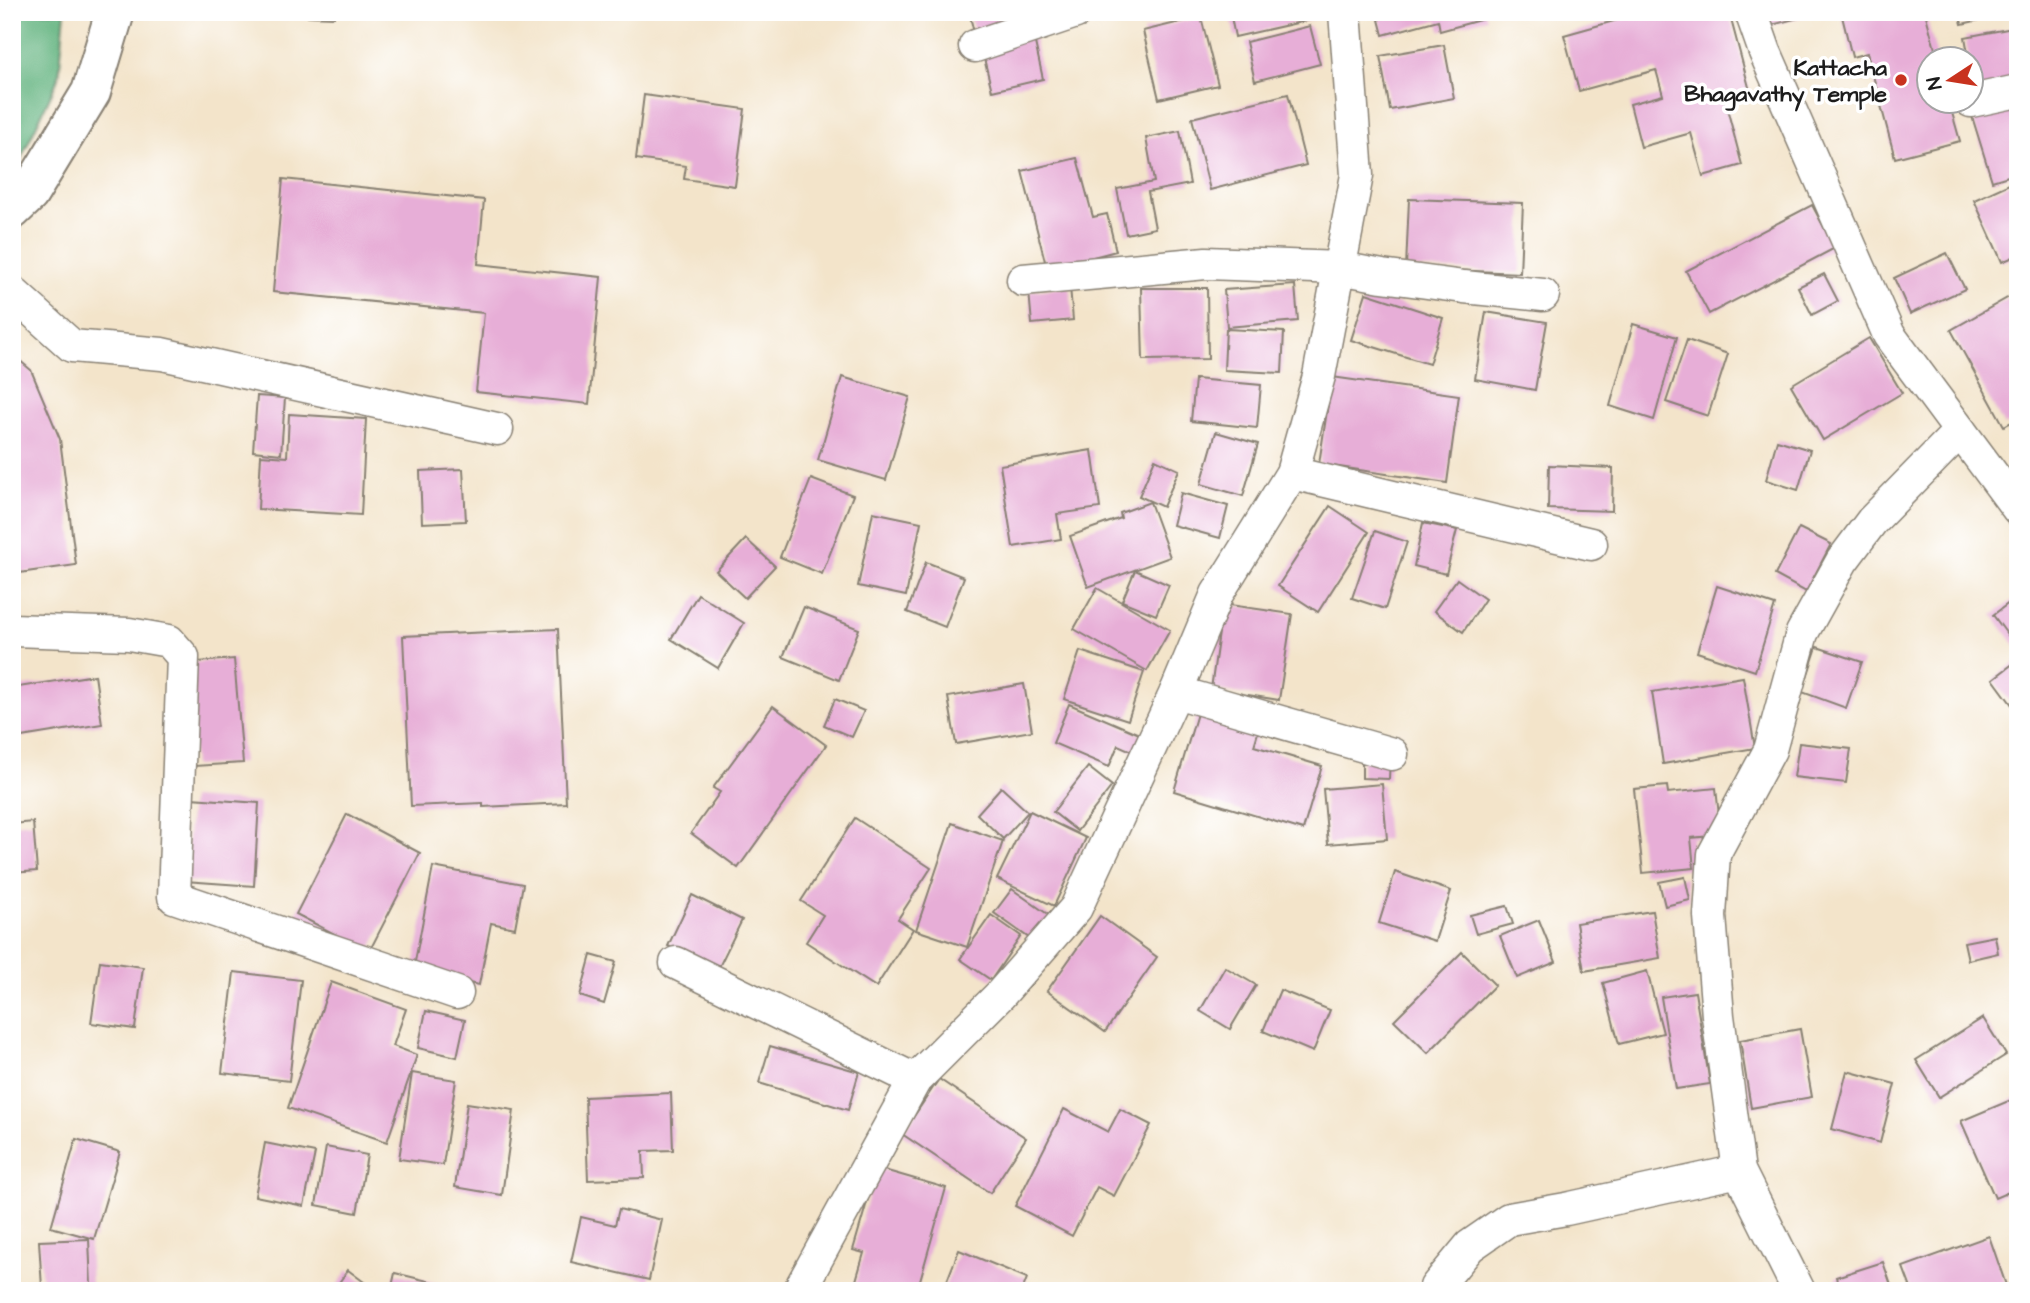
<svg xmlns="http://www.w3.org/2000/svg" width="2030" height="1303" font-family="'Architects Daughter',sans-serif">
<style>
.forest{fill:#63b480;stroke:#40684e;stroke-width:2}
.building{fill:#e7aed7}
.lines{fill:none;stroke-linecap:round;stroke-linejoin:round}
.minor-casing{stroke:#888073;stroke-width:35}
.tertiary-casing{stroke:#888073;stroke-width:42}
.minor{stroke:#fff;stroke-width:32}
.tertiary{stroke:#fff;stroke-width:38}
.poi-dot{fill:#c8321e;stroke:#fff;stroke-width:2.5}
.labels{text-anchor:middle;stroke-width:7;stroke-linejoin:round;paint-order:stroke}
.poi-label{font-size:23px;font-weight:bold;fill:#1c1c1c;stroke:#fff;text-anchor:end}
</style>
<rect width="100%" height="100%" fill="#fff"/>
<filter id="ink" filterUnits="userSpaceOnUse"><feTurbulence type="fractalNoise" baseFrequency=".0143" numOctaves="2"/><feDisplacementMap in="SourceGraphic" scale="14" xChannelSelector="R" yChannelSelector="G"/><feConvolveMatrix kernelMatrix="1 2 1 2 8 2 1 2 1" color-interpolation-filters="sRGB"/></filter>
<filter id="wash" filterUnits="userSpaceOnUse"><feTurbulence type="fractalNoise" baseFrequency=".00686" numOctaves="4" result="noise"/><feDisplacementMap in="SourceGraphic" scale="28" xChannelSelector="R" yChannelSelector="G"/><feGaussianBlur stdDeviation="1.57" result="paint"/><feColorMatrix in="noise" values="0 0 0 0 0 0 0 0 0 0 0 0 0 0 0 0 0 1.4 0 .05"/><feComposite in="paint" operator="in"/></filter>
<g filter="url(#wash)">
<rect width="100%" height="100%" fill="#f3e4ca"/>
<polygon class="forest" points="12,12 65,12 59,77 12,178"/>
<g id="blocks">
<g class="building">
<polygon points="254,12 334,12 334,17 254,14"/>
<polygon points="969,12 1020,12 1023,24 975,37"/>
<polygon points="1230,12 1317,12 1319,18 1235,37"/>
<polygon points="1377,12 1485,12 1487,18 1440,31 1438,20 1383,35"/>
<polygon points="1646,12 1679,12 1680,18 1701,12 1729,12 1750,91 1724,97 1742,165 1703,176 1691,133 1641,147 1630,104 1663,95 1656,70 1579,91 1564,35"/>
<polygon points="1765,12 1817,12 1817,13 1768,26"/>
<polygon points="1841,12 1925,12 1938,60 1928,60 1928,102 1949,102 1960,141 1895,158 1867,53 1852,57"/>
<polygon points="1959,12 2010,12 2010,13 1962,24"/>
<polygon points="1201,17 1218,85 1159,99 1143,31"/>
<polygon points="1310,26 1320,64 1255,81 1246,42"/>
<polygon points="2018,27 2018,83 1975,92 1965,37"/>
<polygon points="1034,38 1043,79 992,91 982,50"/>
<polygon points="1444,45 1454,98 1390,110 1380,56"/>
<polygon points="1288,94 1306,165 1210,190 1192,118"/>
<polygon points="644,95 745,109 735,186 684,179 686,166 636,159"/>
<polygon points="2010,98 2018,124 2018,173 1992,181 1970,110"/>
<polygon points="1180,131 1190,184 1148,192 1155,228 1126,234 1117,189 1154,182 1146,138"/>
<polygon points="1077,158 1093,217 1107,214 1116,251 1047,269 1022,171"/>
<polygon points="283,179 484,200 478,264 601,277 589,404 476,392 484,313 273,292"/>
<polygon points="2018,180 2018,255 2002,262 1974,200"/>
<polygon points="1409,199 1523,203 1520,273 1406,268"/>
<polygon points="1812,205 1835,248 1709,314 1686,271"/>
<polygon points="1947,253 1965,289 1910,314 1894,278"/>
<polygon points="1824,274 1838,301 1812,315 1798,287"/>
<polygon points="1295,285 1298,321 1227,327 1224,290"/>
<polygon points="1070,287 1073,320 1032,324 1029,291"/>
<polygon points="1141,288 1207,288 1208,359 1143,360"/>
<polygon points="2018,292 2018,419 2004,426 1951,330"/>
<polygon points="1366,293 1443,318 1429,364 1351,340"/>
<polygon points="1486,312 1547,322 1535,390 1475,379"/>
<polygon points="1633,324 1677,337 1654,420 1610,406"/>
<polygon points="1226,329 1284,332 1282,373 1224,370"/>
<polygon points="1869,338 1902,393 1823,440 1791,385"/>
<polygon points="1687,340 1728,354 1708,416 1666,402"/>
<polygon points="12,354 31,370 60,439 76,565 12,574"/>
<polygon points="842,377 910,397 886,480 818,460"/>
<polygon points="1332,377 1459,395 1447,483 1319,464"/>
<polygon points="1195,379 1261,385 1257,428 1191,421"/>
<polygon points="257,396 285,398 281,454 253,451"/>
<polygon points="289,414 366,419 361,515 258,509 261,455 287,457"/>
<polygon points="1216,432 1258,444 1243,496 1201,484"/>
<polygon points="1777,440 1810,450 1798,490 1766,480"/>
<polygon points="1092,450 1100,508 1057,514 1061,539 1013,547 1000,465"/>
<polygon points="1155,459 1179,470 1163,507 1139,496"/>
<polygon points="1549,465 1613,468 1612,511 1548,509"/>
<polygon points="463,469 466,521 422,523 420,471"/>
<polygon points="811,479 853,495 822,574 780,557"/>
<polygon points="1181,493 1228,506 1220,538 1173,525"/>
<polygon points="1150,502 1170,557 1088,587 1070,536 1121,518 1120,513"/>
<polygon points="1330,506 1369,532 1318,612 1278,586"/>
<polygon points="873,512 921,522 906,596 858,586"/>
<polygon points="1423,523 1457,530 1446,574 1414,566"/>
<polygon points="1799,528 1831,544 1806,592 1775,575"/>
<polygon points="1375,531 1407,542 1385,609 1352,598"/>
<polygon points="746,539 775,566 745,598 716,571"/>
<polygon points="926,562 964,577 945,627 907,612"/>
<polygon points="1135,570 1169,585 1156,615 1122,601"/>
<polygon points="1457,579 1485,599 1463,632 1434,611"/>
<polygon points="1717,586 1775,605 1755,671 1697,652"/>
<polygon points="1097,588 1170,630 1147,671 1074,629"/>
<polygon points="698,594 744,623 718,668 671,639"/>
<polygon points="2018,596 2018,649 1993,615"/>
<polygon points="1223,604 1292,614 1279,700 1211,689"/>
<polygon points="804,607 859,629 839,680 783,657"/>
<polygon points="558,629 566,803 483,807 483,803 411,806 403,636"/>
<polygon points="1817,647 1862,662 1846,708 1802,692"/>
<polygon points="1080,651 1144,672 1128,720 1064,699"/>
<polygon points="234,659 243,763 194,766 186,663"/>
<polygon points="2018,660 2018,713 1993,679"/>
<polygon points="95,675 102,724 15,738 12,716 12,688"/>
<polygon points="1743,677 1755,748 1663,764 1652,692"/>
<polygon points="1024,684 1032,731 956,744 948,697"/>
<polygon points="835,699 864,711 852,737 824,725"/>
<polygon points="1069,704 1144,736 1136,753 1118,745 1109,767 1053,743"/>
<polygon points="773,706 826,745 738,868 691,833 720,792 713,788"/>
<polygon points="1198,710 1259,729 1254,746 1322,766 1303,830 1174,791"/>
<polygon points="1799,743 1851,749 1846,783 1794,777"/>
<polygon points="1362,757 1390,758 1389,779 1362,778"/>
<polygon points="1088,767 1112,786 1077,831 1053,812"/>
<polygon points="1382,784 1387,839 1328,844 1323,789"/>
<polygon points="1667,786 1668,793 1716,788 1721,835 1691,838 1694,868 1643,873 1634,789"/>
<polygon points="1001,787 1028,812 1003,839 977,814"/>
<polygon points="191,798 259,803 254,886 185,881"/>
<polygon points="1030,811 1086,838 1054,906 997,879"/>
<polygon points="347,814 420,853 369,952 296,914"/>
<polygon points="855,818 931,868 898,919 913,929 876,987 806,942 823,915 801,901"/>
<polygon points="33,822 37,871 12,873 12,824"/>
<polygon points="952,823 1003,841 967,947 916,930"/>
<polygon points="433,867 523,884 515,928 491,923 479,985 413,972"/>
<polygon points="1395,872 1451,891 1435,941 1379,923"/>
<polygon points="1685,877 1690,900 1665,906 1659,882"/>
<polygon points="1012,889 1053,918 1036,943 994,913"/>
<polygon points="692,895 742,920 717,971 668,946"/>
<polygon points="1507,906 1513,924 1476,934 1470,915"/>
<polygon points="1652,911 1660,958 1584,971 1576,923"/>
<polygon points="991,915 1021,936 991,980 960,959"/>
<polygon points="1100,916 1157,957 1105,1032 1047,991"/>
<polygon points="1539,920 1556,962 1517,978 1500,936"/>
<polygon points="1995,936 1998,953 1968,960 1964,942"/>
<polygon points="1462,952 1495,985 1428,1053 1394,1020"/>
<polygon points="591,955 616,962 604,1004 580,996"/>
<polygon points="100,961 143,967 135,1029 91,1023"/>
<polygon points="1225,967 1256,985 1230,1029 1200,1011"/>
<polygon points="1647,971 1663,1033 1619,1044 1603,983"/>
<polygon points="234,972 301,980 289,1081 222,1073"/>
<polygon points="331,982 406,1009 393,1046 417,1055 387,1142 288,1108"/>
<polygon points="1280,990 1330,1010 1313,1052 1263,1031"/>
<polygon points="1695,992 1710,1084 1676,1089 1661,997"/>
<polygon points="426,1011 465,1020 457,1057 418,1048"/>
<polygon points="1983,1018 2006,1055 1939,1097 1916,1060"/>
<polygon points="1800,1029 1812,1097 1751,1108 1740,1040"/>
<polygon points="770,1046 859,1072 848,1110 759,1083"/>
<polygon points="1847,1071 1895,1084 1880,1143 1832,1129"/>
<polygon points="412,1073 456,1080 443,1165 399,1159"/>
<polygon points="939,1079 1026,1138 990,1193 902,1134"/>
<polygon points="671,1093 673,1150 643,1151 644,1178 588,1180 585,1097"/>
<polygon points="2018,1097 2018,1188 1995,1198 1961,1121"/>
<polygon points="467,1103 514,1110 502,1195 455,1187"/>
<polygon points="1064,1109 1108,1132 1120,1109 1151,1125 1114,1196 1097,1187 1072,1236 1015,1206"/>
<polygon points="76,1139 120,1152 94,1239 51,1227"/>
<polygon points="265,1143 315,1153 304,1206 255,1196"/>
<polygon points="326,1147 367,1155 357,1213 316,1205"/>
<polygon points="877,1168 946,1188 917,1291 853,1291 864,1253 853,1250"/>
<polygon points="619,1209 662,1220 649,1280 571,1262 581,1217 615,1225"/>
<polygon points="1989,1236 2008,1291 1912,1291 1903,1267"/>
<polygon points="89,1239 91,1286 42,1288 39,1241"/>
<polygon points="959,1250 1027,1278 1022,1291 943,1291"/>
<polygon points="1883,1262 1893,1291 1840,1291 1836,1277"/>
<polygon points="348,1270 376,1291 333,1291"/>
<polygon points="395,1273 465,1290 465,1291 391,1291"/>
</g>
</g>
</g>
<g filter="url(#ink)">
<use href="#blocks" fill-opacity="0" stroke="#888073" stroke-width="2"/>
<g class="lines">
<g class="minor-casing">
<g id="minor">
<polyline points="1751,12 1765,52 1889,335 2018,509"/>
<polyline points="975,46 1076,12"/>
<polyline points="1971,101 2018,91"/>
<polyline points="1023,280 1206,263 1340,268 1382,276 1464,287 1543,295"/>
<polyline points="12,292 72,346 162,354 497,429"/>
<polyline points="1292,473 1591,544"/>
<polyline points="12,630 129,634 169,641 183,657 174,897 457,993"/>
<polyline points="1176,692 1392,754"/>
<polyline points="676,963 915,1080"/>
<polyline points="799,1291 915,1080 1000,995 1076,908 1176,692 1217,594 1292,473 1319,376 1357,175 1345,12"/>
<polyline points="1435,1291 1436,1287 1470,1246 1509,1219 1566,1209 1739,1171"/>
<polyline points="1799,1291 1739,1171 1718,1016 1710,916 1714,854 1770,750 1802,633 1842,561 1872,521 1960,431"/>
</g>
</g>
<g class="tertiary-casing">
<polyline id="tertiary" points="12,210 29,194 91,92 115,12"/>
</g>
<use href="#minor" class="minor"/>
<use href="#tertiary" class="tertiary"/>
</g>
</g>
<circle class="poi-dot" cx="1901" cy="80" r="7"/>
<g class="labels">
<g class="poi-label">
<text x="1887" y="75">Kattacha<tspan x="1887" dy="26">Bhagavathy Temple</tspan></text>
</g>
</g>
<rect width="2030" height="1303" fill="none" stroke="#fff" stroke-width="42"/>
<g transform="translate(1950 80) rotate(258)"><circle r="33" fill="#ffffff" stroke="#a4a4a4" stroke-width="2"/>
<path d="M0-5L12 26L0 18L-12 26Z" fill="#c8321e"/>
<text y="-10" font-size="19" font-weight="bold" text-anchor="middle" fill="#1c1c1c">N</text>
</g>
</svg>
